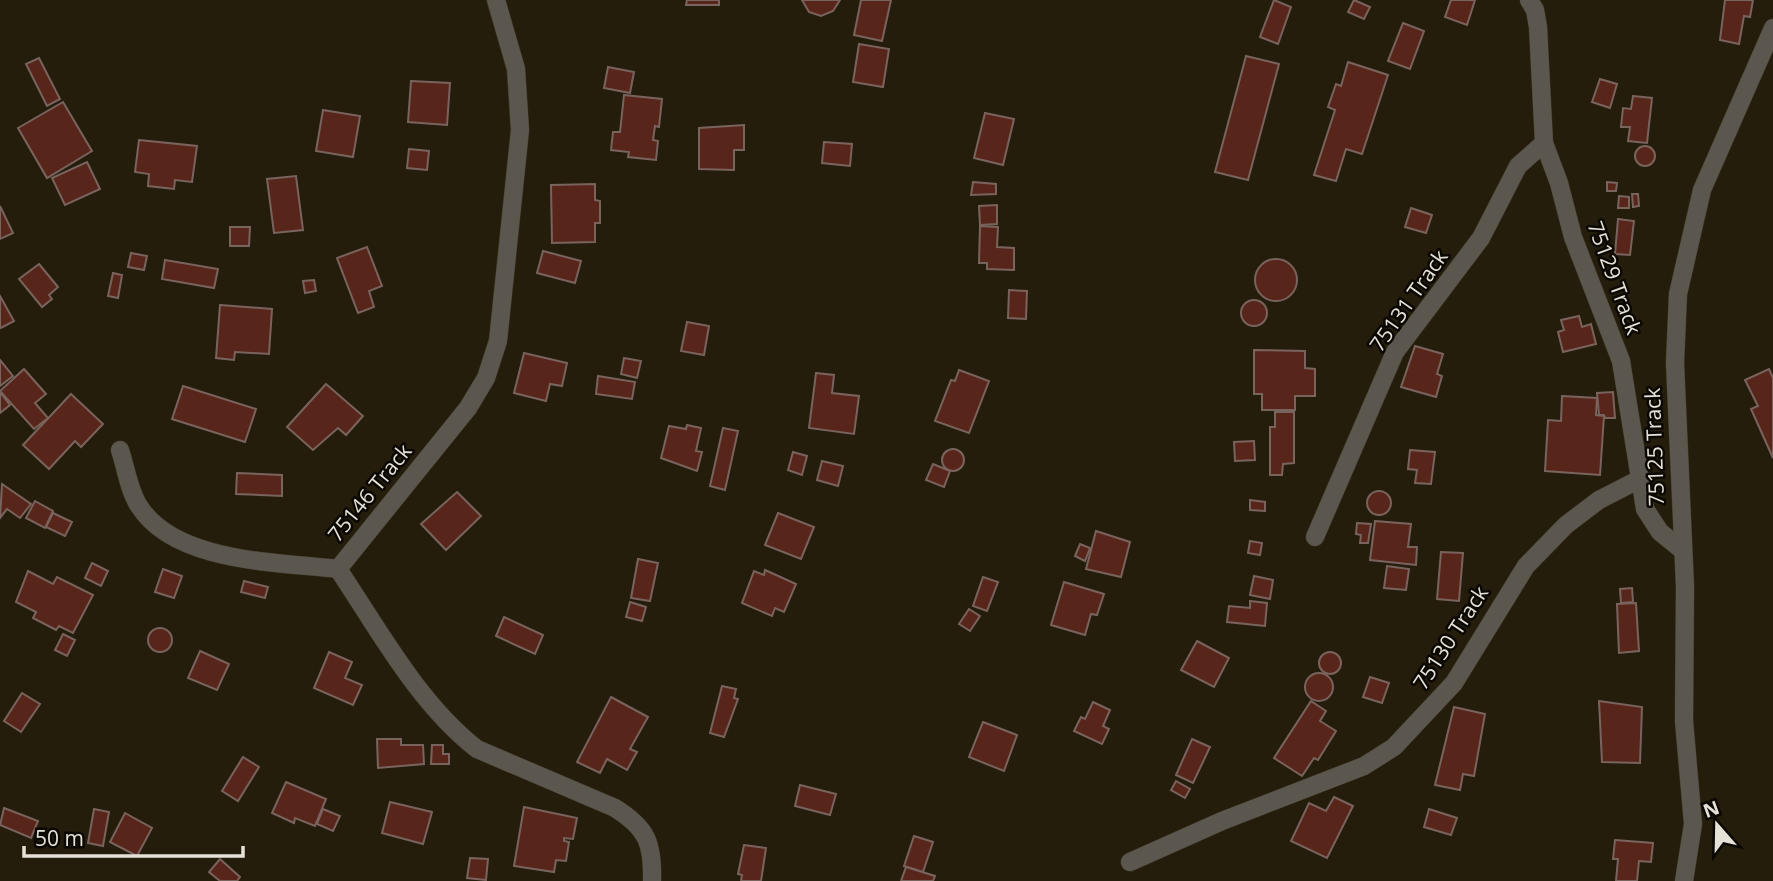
<svg xmlns="http://www.w3.org/2000/svg" width="1773" height="881" font-family="'Open Sans',sans-serif">
<style>
.building{fill:#58251a;stroke:#79635d;stroke-width:2}
.lines{fill:none;stroke-linecap:round;stroke-linejoin:round}
.street-casing{stroke:#3f3928;stroke-width:19}
.street{stroke:#5b564e;stroke-width:18}
.labels{text-anchor:middle;stroke-width:5;stroke-linejoin:round;paint-order:stroke}
.street-label{font-size:21px;fill:#e6e2d7;stroke:#0b0803}
</style>
<rect width="100%" height="100%" fill="#241d0c"/>
<g class="building">
<polygon points="687,0 719,0 719,5 686,5"/>
<polygon points="802,0 840,0 833,11 821,16 809,12"/>
<polygon points="861,0 891,0 882,41 854,35"/>
<polygon points="1274,0 1291,7 1278,44 1260,37"/>
<polygon points="1354,0 1370,7 1364,19 1348,12"/>
<polygon points="1451,0 1475,0 1467,25 1445,17"/>
<polygon points="1725,0 1753,0 1750,17 1744,16 1739,44 1720,40"/>
<polygon points="1403,23 1424,31 1410,69 1388,61"/>
<polygon points="859,44 889,49 883,87 853,82"/>
<polygon points="1246,56 1279,64 1248,180 1215,172"/>
<polygon points="39,58 60,99 47,106 26,64"/>
<polygon points="1348,62 1388,75 1362,154 1346,149 1336,181 1314,175 1335,110 1328,107 1336,84 1341,86"/>
<polygon points="608,67 634,72 630,93 604,88"/>
<polygon points="1600,79 1617,84 1610,108 1592,102"/>
<polygon points="411,81 450,83 447,125 408,122"/>
<polygon points="624,95 662,99 659,127 655,126 653,140 658,141 656,160 628,157 629,152 611,150 613,132 620,132"/>
<polygon points="1633,96 1652,98 1647,143 1628,141 1630,127 1621,127 1623,108 1631,109"/>
<polygon points="63,102 92,151 47,178 18,128"/>
<polygon points="323,110 360,116 353,157 316,151"/>
<polygon points="985,113 1014,119 1003,165 974,158"/>
<polygon points="744,125 744,150 734,150 734,170 699,169 699,128"/>
<polygon points="139,140 197,146 192,182 175,180 174,189 148,186 149,174 135,172"/>
<polygon points="824,142 852,144 850,166 822,163"/>
<circle cx="1645" cy="156" r="10"/>
<polygon points="409,149 429,151 427,170 407,168"/>
<polygon points="87,162 100,189 65,205 52,178"/>
<polygon points="296,176 303,230 274,233 267,179"/>
<polygon points="973,182 996,184 996,194 971,195"/>
<polygon points="1607,182 1617,183 1616,191 1607,191"/>
<polygon points="595,184 595,200 600,201 600,223 595,223 595,242 552,243 551,185"/>
<polygon points="1632,194 1638,194 1639,206 1633,207"/>
<polygon points="1619,196 1629,197 1629,208 1618,208"/>
<polygon points="997,205 997,224 980,225 979,206"/>
<polygon points="0,206 13,233 0,239"/>
<polygon points="1411,208 1432,215 1426,233 1405,227"/>
<polygon points="1618,219 1634,221 1630,255 1615,254"/>
<polygon points="980,226 998,227 997,247 1014,248 1014,270 987,269 987,263 979,263"/>
<polygon points="230,227 250,227 249,246 230,246"/>
<polygon points="367,247 382,286 369,291 374,307 358,313 337,258"/>
<polygon points="543,251 581,261 575,283 537,273"/>
<polygon points="131,253 147,256 144,270 128,267"/>
<circle cx="1276" cy="280" r="21"/>
<polygon points="165,260 218,269 214,288 162,279"/>
<polygon points="39,264 58,287 49,295 52,299 42,307 19,279"/>
<polygon points="113,273 122,275 118,298 108,296"/>
<polygon points="314,280 316,291 305,293 303,281"/>
<polygon points="1009,290 1027,291 1026,319 1008,318"/>
<polygon points="0,296 14,321 1,328 0,326"/>
<circle cx="1254" cy="313" r="13"/>
<polygon points="220,305 272,309 269,354 235,352 234,360 216,358"/>
<polygon points="1579,316 1582,327 1591,324 1596,344 1563,352 1558,332 1564,330 1561,320"/>
<polygon points="687,322 709,326 704,355 681,351"/>
<polygon points="1415,346 1443,354 1437,374 1442,376 1436,397 1401,387"/>
<polygon points="1254,350 1305,351 1305,368 1315,369 1315,396 1295,396 1295,410 1262,410 1262,394 1254,394"/>
<polygon points="524,353 567,363 562,386 550,384 546,401 514,393"/>
<polygon points="624,358 641,361 637,378 621,374"/>
<polygon points="0,360 13,376 0,386"/>
<polygon points="24,369 46,394 35,403 48,418 34,429 0,391"/>
<polygon points="1769,369 1773,378 1773,458 1751,409 1758,406 1745,380"/>
<polygon points="959,370 989,381 969,433 935,421 951,380 955,381"/>
<polygon points="816,373 834,375 832,393 859,396 854,434 809,428"/>
<polygon points="598,376 635,382 632,399 596,394"/>
<polygon points="326,384 363,416 346,435 338,428 313,450 287,427"/>
<polygon points="183,386 256,409 245,442 172,419"/>
<polygon points="0,392 10,405 0,413"/>
<polygon points="1613,392 1615,418 1605,418 1604,415 1599,415 1597,393"/>
<polygon points="71,394 103,424 81,447 75,441 49,469 23,445"/>
<polygon points="1562,396 1597,398 1596,415 1604,416 1600,475 1545,471 1548,420 1561,421"/>
<polygon points="1275,412 1294,412 1294,463 1283,464 1282,475 1270,475 1270,427 1275,427"/>
<polygon points="687,425 701,428 696,451 702,452 697,471 661,458 669,426 686,429"/>
<polygon points="723,428 738,431 725,490 710,486"/>
<polygon points="1254,441 1255,460 1235,461 1234,442"/>
<circle cx="953" cy="460" r="11"/>
<polygon points="1410,450 1435,452 1431,484 1415,483 1417,470 1408,469"/>
<polygon points="793,452 807,456 802,475 788,470"/>
<polygon points="822,461 843,466 838,486 817,480"/>
<polygon points="933,464 950,471 944,487 926,480"/>
<polygon points="237,473 282,475 282,496 236,494"/>
<polygon points="2,484 31,504 20,518 7,509 0,518"/>
<circle cx="1379" cy="503" r="12"/>
<polygon points="457,492 481,516 446,550 421,524"/>
<polygon points="1250,500 1265,502 1265,511 1250,510"/>
<polygon points="35,501 53,511 45,528 26,518"/>
<polygon points="53,513 72,522 65,536 46,527"/>
<polygon points="778,513 814,527 801,559 765,545"/>
<polygon points="1375,521 1411,524 1408,547 1417,547 1416,565 1370,560"/>
<polygon points="1357,523 1371,524 1368,543 1360,543 1361,535 1356,534"/>
<polygon points="1096,531 1130,542 1121,577 1086,569"/>
<polygon points="1250,541 1262,543 1260,555 1248,553"/>
<polygon points="1080,544 1090,548 1085,561 1075,556"/>
<polygon points="1441,552 1463,553 1459,601 1437,599"/>
<polygon points="638,559 658,563 650,601 631,598"/>
<polygon points="92,563 108,571 101,586 85,578"/>
<polygon points="1387,566 1409,569 1406,590 1384,588"/>
<polygon points="163,569 182,576 174,598 155,592"/>
<polygon points="765,570 796,584 784,612 775,608 772,616 742,603 754,571 764,575"/>
<polygon points="28,571 53,584 57,577 93,595 73,633 59,626 56,630 33,618 36,612 16,602"/>
<polygon points="1254,576 1273,580 1270,599 1250,595"/>
<polygon points="983,577 998,582 987,611 973,606"/>
<polygon points="244,581 268,587 265,598 241,592"/>
<polygon points="1064,582 1104,594 1097,615 1091,614 1085,635 1051,625"/>
<polygon points="1632,588 1633,602 1621,603 1620,589"/>
<polygon points="1250,601 1267,603 1265,626 1227,622 1229,606 1250,608"/>
<polygon points="630,602 646,607 642,621 626,617"/>
<polygon points="1636,603 1639,651 1619,653 1617,604"/>
<polygon points="969,609 980,616 970,631 959,624"/>
<polygon points="504,617 543,635 535,654 496,636"/>
<circle cx="160" cy="640" r="12"/>
<polygon points="63,634 75,640 67,656 55,650"/>
<polygon points="1197,641 1229,658 1214,687 1181,670"/>
<polygon points="200,651 229,664 217,690 188,678"/>
<circle cx="1330" cy="663" r="11"/>
<polygon points="329,652 352,662 345,678 362,685 353,705 314,688"/>
<circle cx="1319" cy="687" r="14"/>
<polygon points="1370,677 1389,683 1382,703 1363,697"/>
<polygon points="722,686 736,689 734,698 738,699 724,737 710,733"/>
<polygon points="22,693 40,704 21,732 4,721"/>
<polygon points="611,697 648,717 630,749 637,752 627,770 607,759 600,773 577,762"/>
<polygon points="1311,701 1326,711 1320,721 1336,731 1318,760 1314,758 1302,776 1274,758"/>
<polygon points="1599,701 1642,707 1640,763 1602,762"/>
<polygon points="1093,702 1110,710 1103,726 1109,729 1102,744 1074,731 1081,717 1085,719"/>
<polygon points="1454,707 1485,714 1474,776 1463,774 1460,790 1435,785"/>
<polygon points="983,722 1017,735 1004,771 969,757"/>
<polygon points="377,739 401,739 401,745 423,745 424,764 378,768"/>
<polygon points="1192,739 1210,747 1193,783 1176,775"/>
<polygon points="432,745 443,745 443,754 449,754 449,764 431,764"/>
<polygon points="243,757 259,767 238,801 222,791"/>
<polygon points="1176,781 1190,789 1185,798 1171,790"/>
<polygon points="286,782 326,799 315,826 295,818 294,823 272,813"/>
<polygon points="800,785 836,794 830,815 795,806"/>
<polygon points="1334,797 1353,806 1327,858 1291,841 1309,803 1326,811"/>
<polygon points="390,802 432,812 423,844 382,833"/>
<polygon points="524,807 577,818 573,839 564,838 564,841 569,842 566,861 556,860 554,872 514,866"/>
<polygon points="4,808 38,821 31,838 0,825"/>
<polygon points="94,809 109,812 103,846 88,843"/>
<polygon points="323,809 340,816 333,831 317,824"/>
<polygon points="1429,809 1457,818 1451,835 1424,827"/>
<polygon points="125,813 152,828 137,856 110,842"/>
<polygon points="914,836 933,842 923,872 904,866"/>
<polygon points="1615,840 1653,843 1651,862 1639,861 1637,881 1616,881 1618,859 1613,859"/>
<polygon points="744,845 766,848 761,881 741,881 742,875 738,874"/>
<polygon points="470,858 488,859 486,880 467,878"/>
<polygon points="220,859 240,877 237,881 220,881 209,872"/>
<polygon points="906,867 935,876 933,881 901,881"/>
</g>
<g class="lines">
<g class="street-casing">
<g id="street">
<path d="M496 0 516 69 520 130 498 341 486 378 468 408 338 569C379 630 418 703 477 749L615 808C647 828 653 843 652 881"/>
<polyline points="1529,0 1535,10 1538,27 1544,143 1559,183 1573,237 1621,361 1645,509 1660,532 1681,549"/>
<path d="M120 450C126 468 129 491 139 506 175 563 278 562 338 569"/>
<polyline points="1315,537 1395,352 1481,238 1518,166 1544,143"/>
<polyline points="1130,862 1222,821 1364,766 1394,747 1454,683 1526,566 1566,525 1599,500 1638,480"/>
<polyline points="1684,881 1693,824 1684,721 1685,587 1675,363 1678,294 1702,190 1773,28"/>
</g>
</g>
<use href="#street" class="street"/>
</g>
<g class="labels">
<g class="street-label">
<text transform="translate(1614 278) rotate(70)" y="7">75129 Track</text>
<text transform="translate(1409 301) rotate(-55)" y="7">75131 Track</text>
<text transform="translate(1655 447) rotate(-92)" y="7">75125 Track</text>
<text transform="translate(370 493) rotate(-51)" y="7">75146 Track</text>
<text transform="translate(1451 638) rotate(-57)" y="7">75130 Track</text>
</g>
</g>
<g transform="translate(1717 825) rotate(340)" stroke="#0b0803" stroke-width="5" paint-order="stroke">
<path d="M0-5L12 26L0 18L-12 26Z" fill="#e6e2d7"/>
<text y="-10" font-size="19" font-weight="bold" text-anchor="middle" fill="#e6e2d7">N</text>
</g>
<path d="M24 846v10h219v-10" fill="none" stroke="#e6e2d7" stroke-width="3.5"/>
<text x="35" y="846" font-size="21" fill="#e6e2d7" stroke="#0b0803" stroke-width="5" paint-order="stroke">50 m</text>
</svg>
